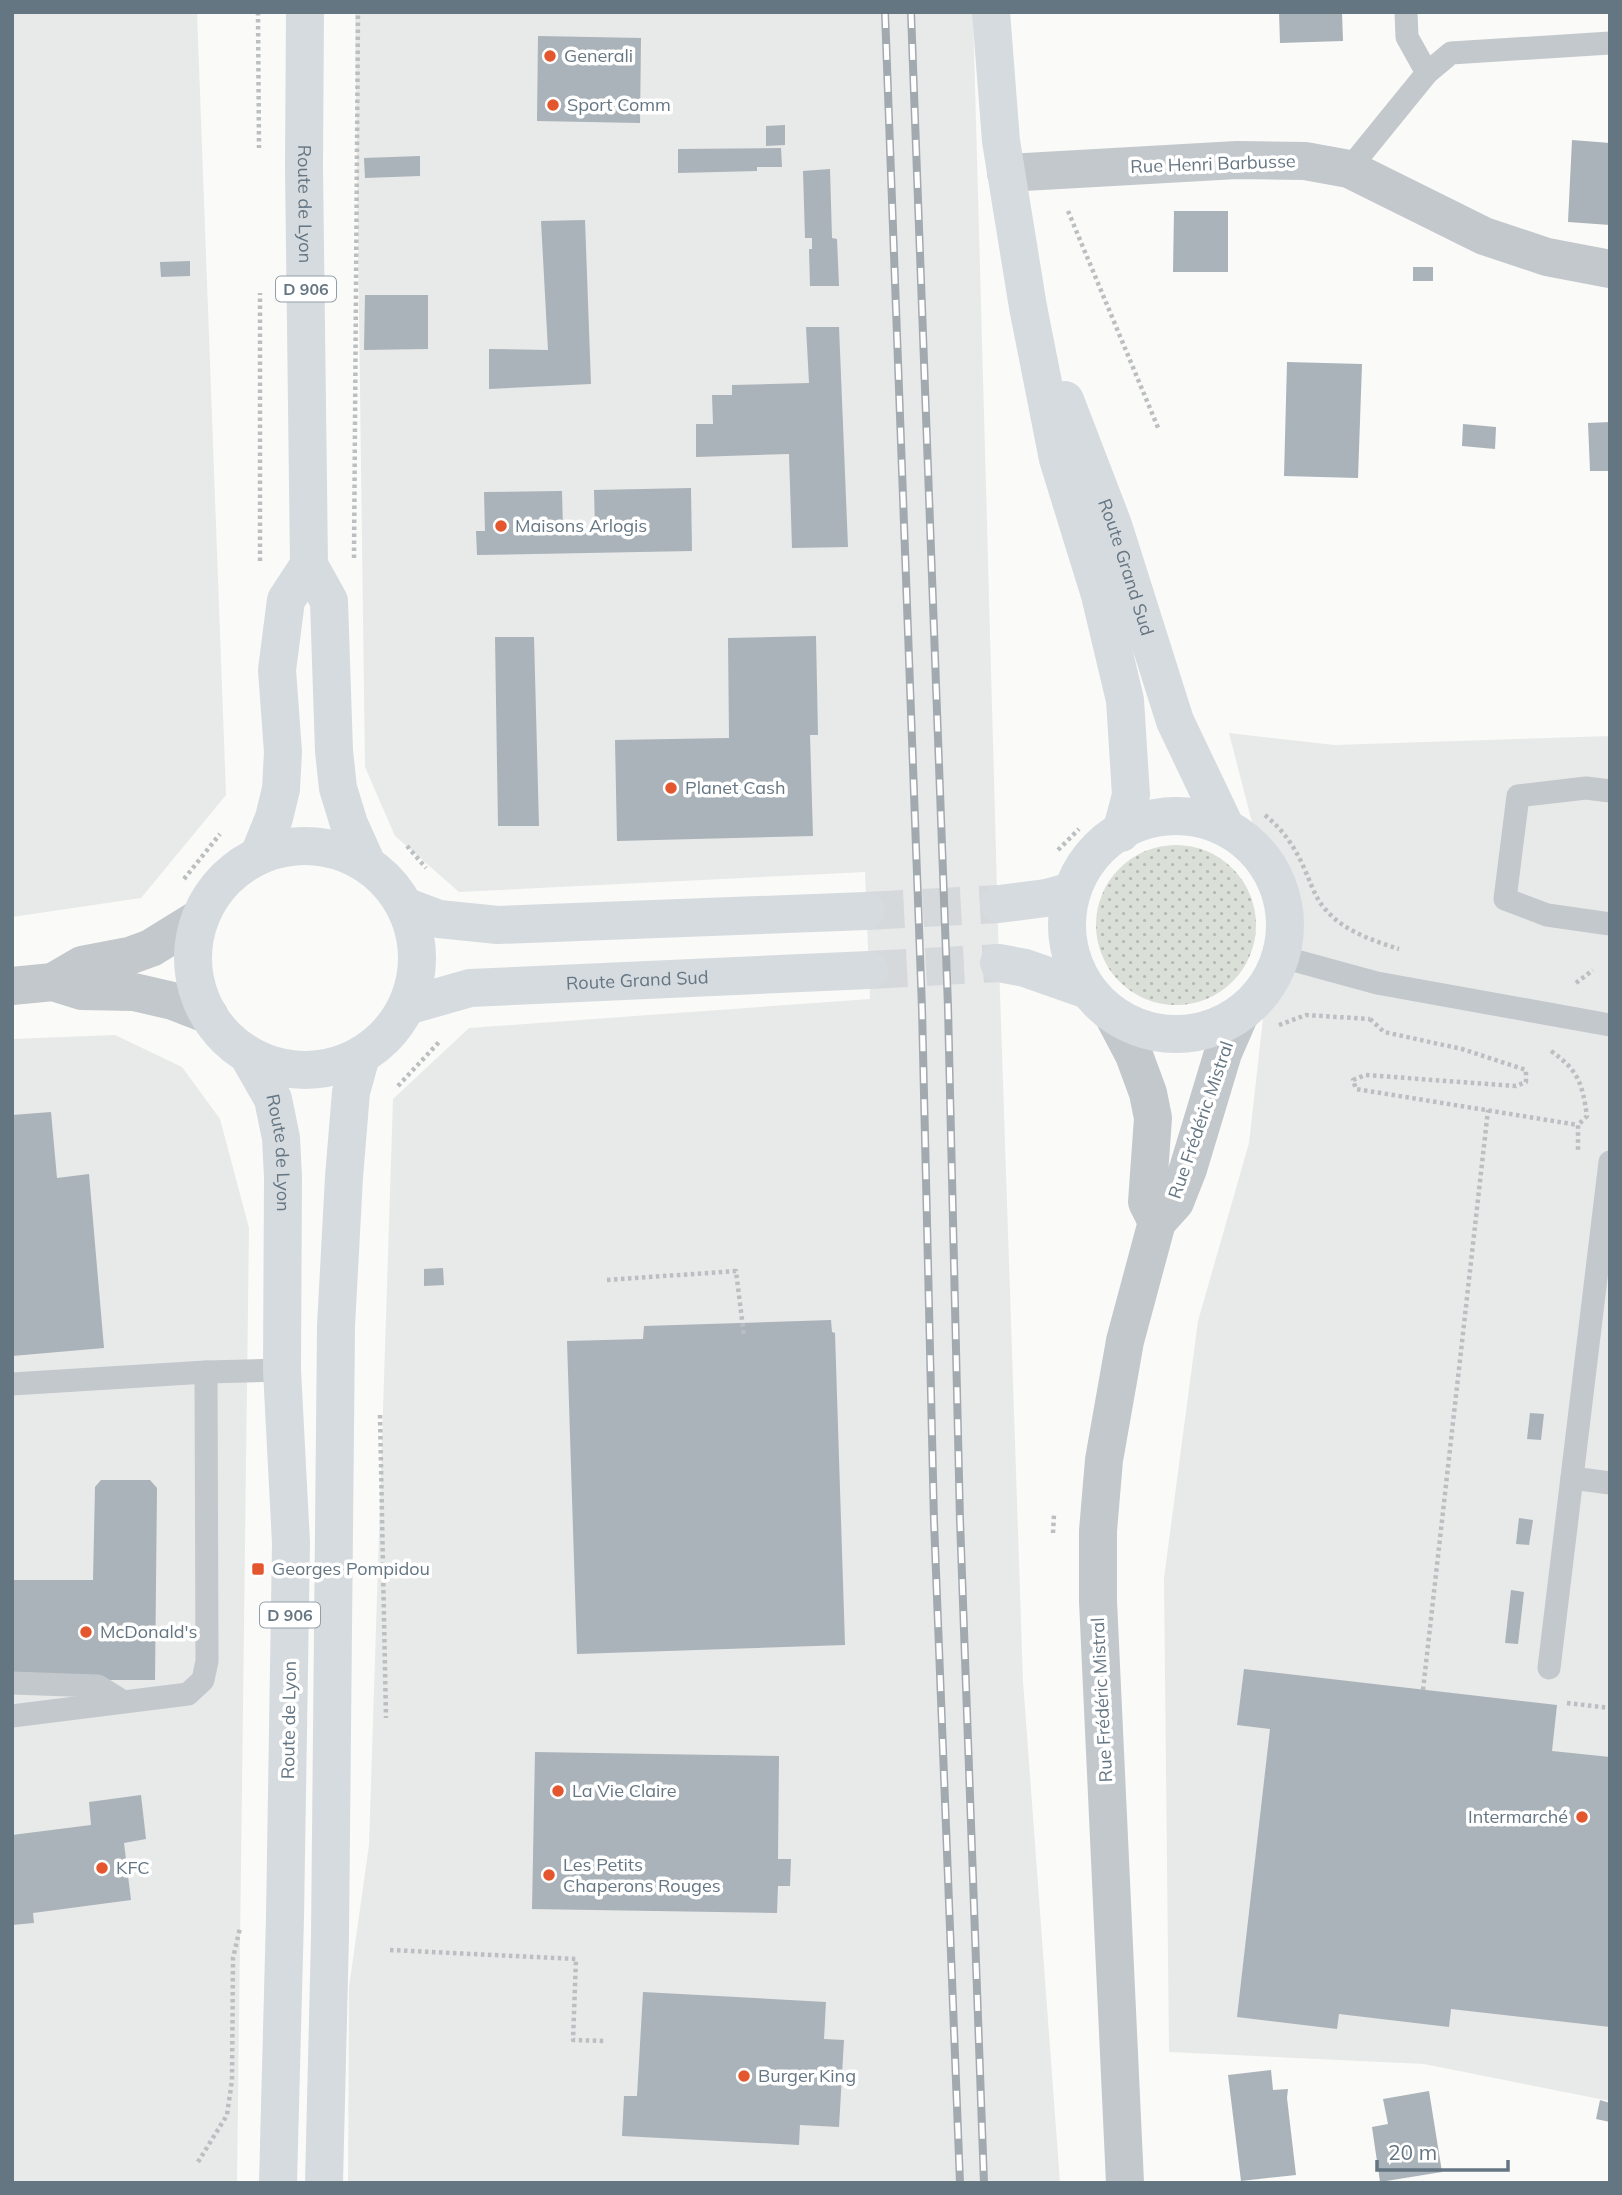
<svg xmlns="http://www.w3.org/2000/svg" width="1622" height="2195" font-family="Mulish,sans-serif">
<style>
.built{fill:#e8e9e9}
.grass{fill:url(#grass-dots)}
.building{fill:#aab3b9}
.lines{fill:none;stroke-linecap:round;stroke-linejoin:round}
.secondary-tunnel{stroke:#d5d9db;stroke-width:38;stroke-dasharray:38 19;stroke-linecap:butt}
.path{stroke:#bbbfc2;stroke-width:4.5;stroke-dasharray:3.5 3.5;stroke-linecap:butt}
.service{stroke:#c3c8cc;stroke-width:23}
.minor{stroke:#c3c8cc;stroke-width:38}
.tertiary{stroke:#c3c8cc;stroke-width:38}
.secondary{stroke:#d6dbdf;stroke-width:38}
.primary{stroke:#d6dbdf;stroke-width:38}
.rail-casing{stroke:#a2aab0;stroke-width:8}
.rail{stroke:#fff;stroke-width:5;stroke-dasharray:16;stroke-linecap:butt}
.poi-dot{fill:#e4572e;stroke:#fff;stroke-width:2.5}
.labels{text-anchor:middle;stroke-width:7;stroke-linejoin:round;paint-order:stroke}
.shield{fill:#fff;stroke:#939fa8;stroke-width:2}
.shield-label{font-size:16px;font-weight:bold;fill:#657683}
.poi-label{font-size:18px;fill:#657683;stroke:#fff;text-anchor:start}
.street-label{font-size:18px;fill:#657683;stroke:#fff}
</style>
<defs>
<pattern id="grass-dots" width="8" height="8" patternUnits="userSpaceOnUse" patternTransform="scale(1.75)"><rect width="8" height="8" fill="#dadfd7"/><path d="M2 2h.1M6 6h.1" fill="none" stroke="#b4b9b4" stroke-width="1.8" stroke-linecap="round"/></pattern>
</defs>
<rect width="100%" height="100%" fill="#fafaf8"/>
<g class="built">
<polygon points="12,12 197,12 226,795 141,898 12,917"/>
<polygon points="355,12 973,12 999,963 1023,1681 1060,2183 348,2183 349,1987 369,1845 393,1099 469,1028 870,999 865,872 459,892 395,836 365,767"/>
<polygon points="1229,733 1334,745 1610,736 1610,2101 1424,2064 1169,2052 1164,1578 1198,1321 1249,1143 1275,912"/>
<polygon points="115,1035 182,1067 220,1119 249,1228 237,2183 12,2183 12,1039"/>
</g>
<circle class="grass" cx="1176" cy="925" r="80"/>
<g class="building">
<polygon points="1279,12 1342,12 1343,41 1280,43"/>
<polygon points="538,36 641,38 640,123 537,121"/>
<polygon points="785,125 785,145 766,146 766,126"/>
<polygon points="1572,140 1610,143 1610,225 1568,222"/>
<polygon points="781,148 782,167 757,167 757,171 678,173 678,149"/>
<polygon points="420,156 420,176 365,178 364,158"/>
<polygon points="830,169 832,238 837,239 839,286 810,286 809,249 812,249 812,238 805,238 803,171"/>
<polygon points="1174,211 1228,211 1228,272 1173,272"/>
<polygon points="585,220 591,384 489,389 489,349 548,350 541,221"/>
<polygon points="190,261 190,276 161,277 160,262"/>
<rect x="1413" y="267" width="20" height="14"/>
<polygon points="365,295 428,295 428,349 364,350"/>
<polygon points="806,327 839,327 848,547 792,548 789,454 696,457 696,424 713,424 712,395 732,395 732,385 809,383"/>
<polygon points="1287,362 1362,364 1358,478 1284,476"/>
<polygon points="1610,422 1610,471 1590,471 1588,423"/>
<polygon points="1463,424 1496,427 1495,449 1462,446"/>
<polygon points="691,488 692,551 477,555 476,531 485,531 484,492 562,491 563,530 595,529 594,490"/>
<polygon points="816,636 818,735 810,735 813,836 617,841 615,740 729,738 728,638"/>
<polygon points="495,637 534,637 539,826 498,826"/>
<polygon points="51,1112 57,1178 89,1174 104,1348 12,1356 12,1115"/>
<polygon points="443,1268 444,1285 424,1286 424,1269"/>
<polygon points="831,1320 832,1332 835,1333 845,1645 577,1654 567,1341 643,1339 644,1326"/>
<polygon points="1530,1413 1544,1414 1541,1440 1527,1439"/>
<polygon points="101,1480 150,1480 157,1488 155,1680 12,1680 12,1580 93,1580 95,1487"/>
<polygon points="1519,1518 1533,1520 1529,1545 1516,1544"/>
<polygon points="1511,1590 1524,1592 1518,1644 1505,1643"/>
<polygon points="1244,1669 1557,1705 1552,1751 1610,1757 1610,2027 1451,2009 1449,2027 1339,2014 1337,2029 1237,2017 1270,1729 1237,1725"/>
<polygon points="535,1752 779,1756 778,1859 791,1859 790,1886 778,1886 777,1913 532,1909"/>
<polygon points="141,1795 146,1839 124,1843 131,1900 33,1913 34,1923 12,1925 12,1835 91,1825 89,1802"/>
<polygon points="643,1992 826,2002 824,2039 844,2040 839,2127 800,2125 799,2145 622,2136 624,2096 637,2096"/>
<polygon points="1271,2070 1273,2090 1288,2089 1287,2098 1296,2175 1241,2181 1228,2075"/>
<polygon points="1429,2091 1442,2172 1380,2182 1372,2127 1388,2124 1383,2099"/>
<polygon points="1600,2100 1610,2103 1610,2122 1596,2119"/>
</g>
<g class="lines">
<g class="secondary-tunnel">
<polyline points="866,911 999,904"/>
<polyline points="869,970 999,963"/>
</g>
<g class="path">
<polyline points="258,12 259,148"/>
<polyline points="1068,211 1159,430"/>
<polyline points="354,558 358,12"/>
<polyline points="260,561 260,293"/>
<path d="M1265 815C1283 830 1295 847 1304 868 1311 883 1315 899 1327 911 1344 931 1374 941 1399 949"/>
<polyline points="407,846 426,868"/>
<polyline points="1058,850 1079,829"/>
<polyline points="184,879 220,834"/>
<polyline points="1576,983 1593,970"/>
<polyline points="1370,1019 1384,1032 1462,1049 1526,1070 1526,1082 1516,1086 1365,1075 1353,1080 1356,1089 1578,1125 1578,1150"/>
<polyline points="1279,1025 1306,1015 1370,1019"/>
<path d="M1551 1051C1579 1071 1582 1083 1587 1116L1578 1125"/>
<polyline points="398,1086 440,1041"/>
<polyline points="607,1280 736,1271 744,1336"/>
<polyline points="380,1415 386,1718"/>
<polyline points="1053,1533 1054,1514"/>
<polyline points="1423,1690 1488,1110"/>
<polyline points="1567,1703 1610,1708"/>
<polyline points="390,1950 576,1959 573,2040 605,2041"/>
<polyline points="198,2162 227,2115 232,2080 233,1958 240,1928"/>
</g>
<g class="service">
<polyline points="1406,12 1407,37 1427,73"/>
<polyline points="1349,169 1427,73 1451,53 1610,43"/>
<polyline points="1610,791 1586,788 1518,796 1505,899 1547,915 1610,924"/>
<polyline points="1282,957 1377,983 1610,1025"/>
<polyline points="12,1384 206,1372 282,1370"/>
<polyline points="1572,1478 1610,1483"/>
<polyline points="1549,1668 1610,1162"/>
<polyline points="12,1683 98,1686 122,1701"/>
<polyline points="12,1716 188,1694 203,1680 207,1661 206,1372"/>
</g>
<g class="minor">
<polyline points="1006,173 1237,160 1305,161 1349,169 1484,236 1547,257 1610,269"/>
<polyline points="53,982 82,965 129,956 151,948 198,919"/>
<polyline points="12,986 53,982 82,991 134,992 173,1001 209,1015"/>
</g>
<g class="tertiary">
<polyline points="1114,1017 1134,1055 1148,1093 1153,1118 1147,1202 1157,1222"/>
<polyline points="1125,2183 1098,1601 1098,1531 1104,1460 1125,1341 1157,1222 1175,1202 1188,1169 1223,1053 1240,1014"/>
</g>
<g class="secondary">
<polyline points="991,12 1001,141 1028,307 1058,459 1100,595 1125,700 1131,795 1121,833"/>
<path id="s1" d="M1065 400 1113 525 1175 721 1225 826"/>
<circle cx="1176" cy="925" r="109"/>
<polyline points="999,904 1046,898 1072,891"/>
<polyline points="407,907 439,919 498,925 866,911"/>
<polyline points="999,963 1025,968 1085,989"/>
<path id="s2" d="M407 1006 470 988 869 970"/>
</g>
<g class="primary">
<path id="s3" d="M305 12 304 167 309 565 329 601 334 751 338 788 349 824 367 864"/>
<circle cx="305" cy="958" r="112"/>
<polyline points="259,855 274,818 281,789 283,752 277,670 286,600 309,565"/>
<path id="s4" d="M248 1055 273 1099 281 1138 283 1177 282 1370 291 1543 285 1917 278 2183"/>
<polyline points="324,2183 330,1936 336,1326 344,1177 351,1092 361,1056"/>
</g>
<g class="rail-casing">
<g id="rail">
<polyline points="885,12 922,1009 934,1521 960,2183"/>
<polyline points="911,12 948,1007 960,1520 984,2183"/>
</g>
</g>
<use href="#rail" class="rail"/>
</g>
<g class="poi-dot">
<circle cx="550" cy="56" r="7"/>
<circle cx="553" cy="105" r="7"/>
<circle cx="501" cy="526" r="7"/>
<circle cx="671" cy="788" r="7"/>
<rect x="251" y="1562" width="14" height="14" rx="3.5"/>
<circle cx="86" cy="1632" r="7"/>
<circle cx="558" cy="1791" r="7"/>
<circle cx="1582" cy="1817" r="7"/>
<circle cx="102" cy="1868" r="7"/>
<circle cx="549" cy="1875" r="7"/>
<circle cx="744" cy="2076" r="7"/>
</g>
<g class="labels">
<g class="shield">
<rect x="276" y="276.5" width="60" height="25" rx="5"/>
<rect x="260" y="1602.5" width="60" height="25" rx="5"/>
</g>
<g class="shield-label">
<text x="306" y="295">D 906</text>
<text x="290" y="1621">D 906</text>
</g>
<g class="poi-label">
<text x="564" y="62">Generali</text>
<text x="567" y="111">Sport Comm</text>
<text x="515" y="532">Maisons Arlogis</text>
<text x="685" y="794">Planet Cash</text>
<text x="272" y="1575">Georges Pompidou</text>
<text x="100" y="1638">McDonald's</text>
<text x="572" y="1797">La Vie Claire</text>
<text x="1568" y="1823" text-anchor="end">Intermarché</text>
<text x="563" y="1871">Les Petits<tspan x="563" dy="21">Chaperons Rouges</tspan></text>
<text x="116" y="1874">KFC</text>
<text x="758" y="2082">Burger King</text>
</g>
<g class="street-label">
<text transform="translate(1213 164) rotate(-2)" y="6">Rue Henri Barbusse</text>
<text dy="6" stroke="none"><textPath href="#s3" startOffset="192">Route de Lyon</textPath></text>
<text dy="6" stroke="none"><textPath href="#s1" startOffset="178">Route Grand Sud</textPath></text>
<text dy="6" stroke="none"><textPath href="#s2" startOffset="233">Route Grand Sud</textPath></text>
<text transform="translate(1201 1120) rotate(-71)" y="6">Rue Frédéric Mistral</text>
<text dy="6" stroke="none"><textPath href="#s4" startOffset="105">Route de Lyon</textPath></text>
<text transform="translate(1102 1700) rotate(-93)" y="6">Rue Frédéric Mistral</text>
<text transform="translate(289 1720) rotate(-89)" y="6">Route de Lyon</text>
</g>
</g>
<rect width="1622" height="2195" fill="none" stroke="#657683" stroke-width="28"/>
<path d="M1377 2160v10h131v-10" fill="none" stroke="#657683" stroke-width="3.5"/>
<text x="1388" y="2160" font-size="21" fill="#657683" stroke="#ffffff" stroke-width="5" paint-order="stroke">20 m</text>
</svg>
